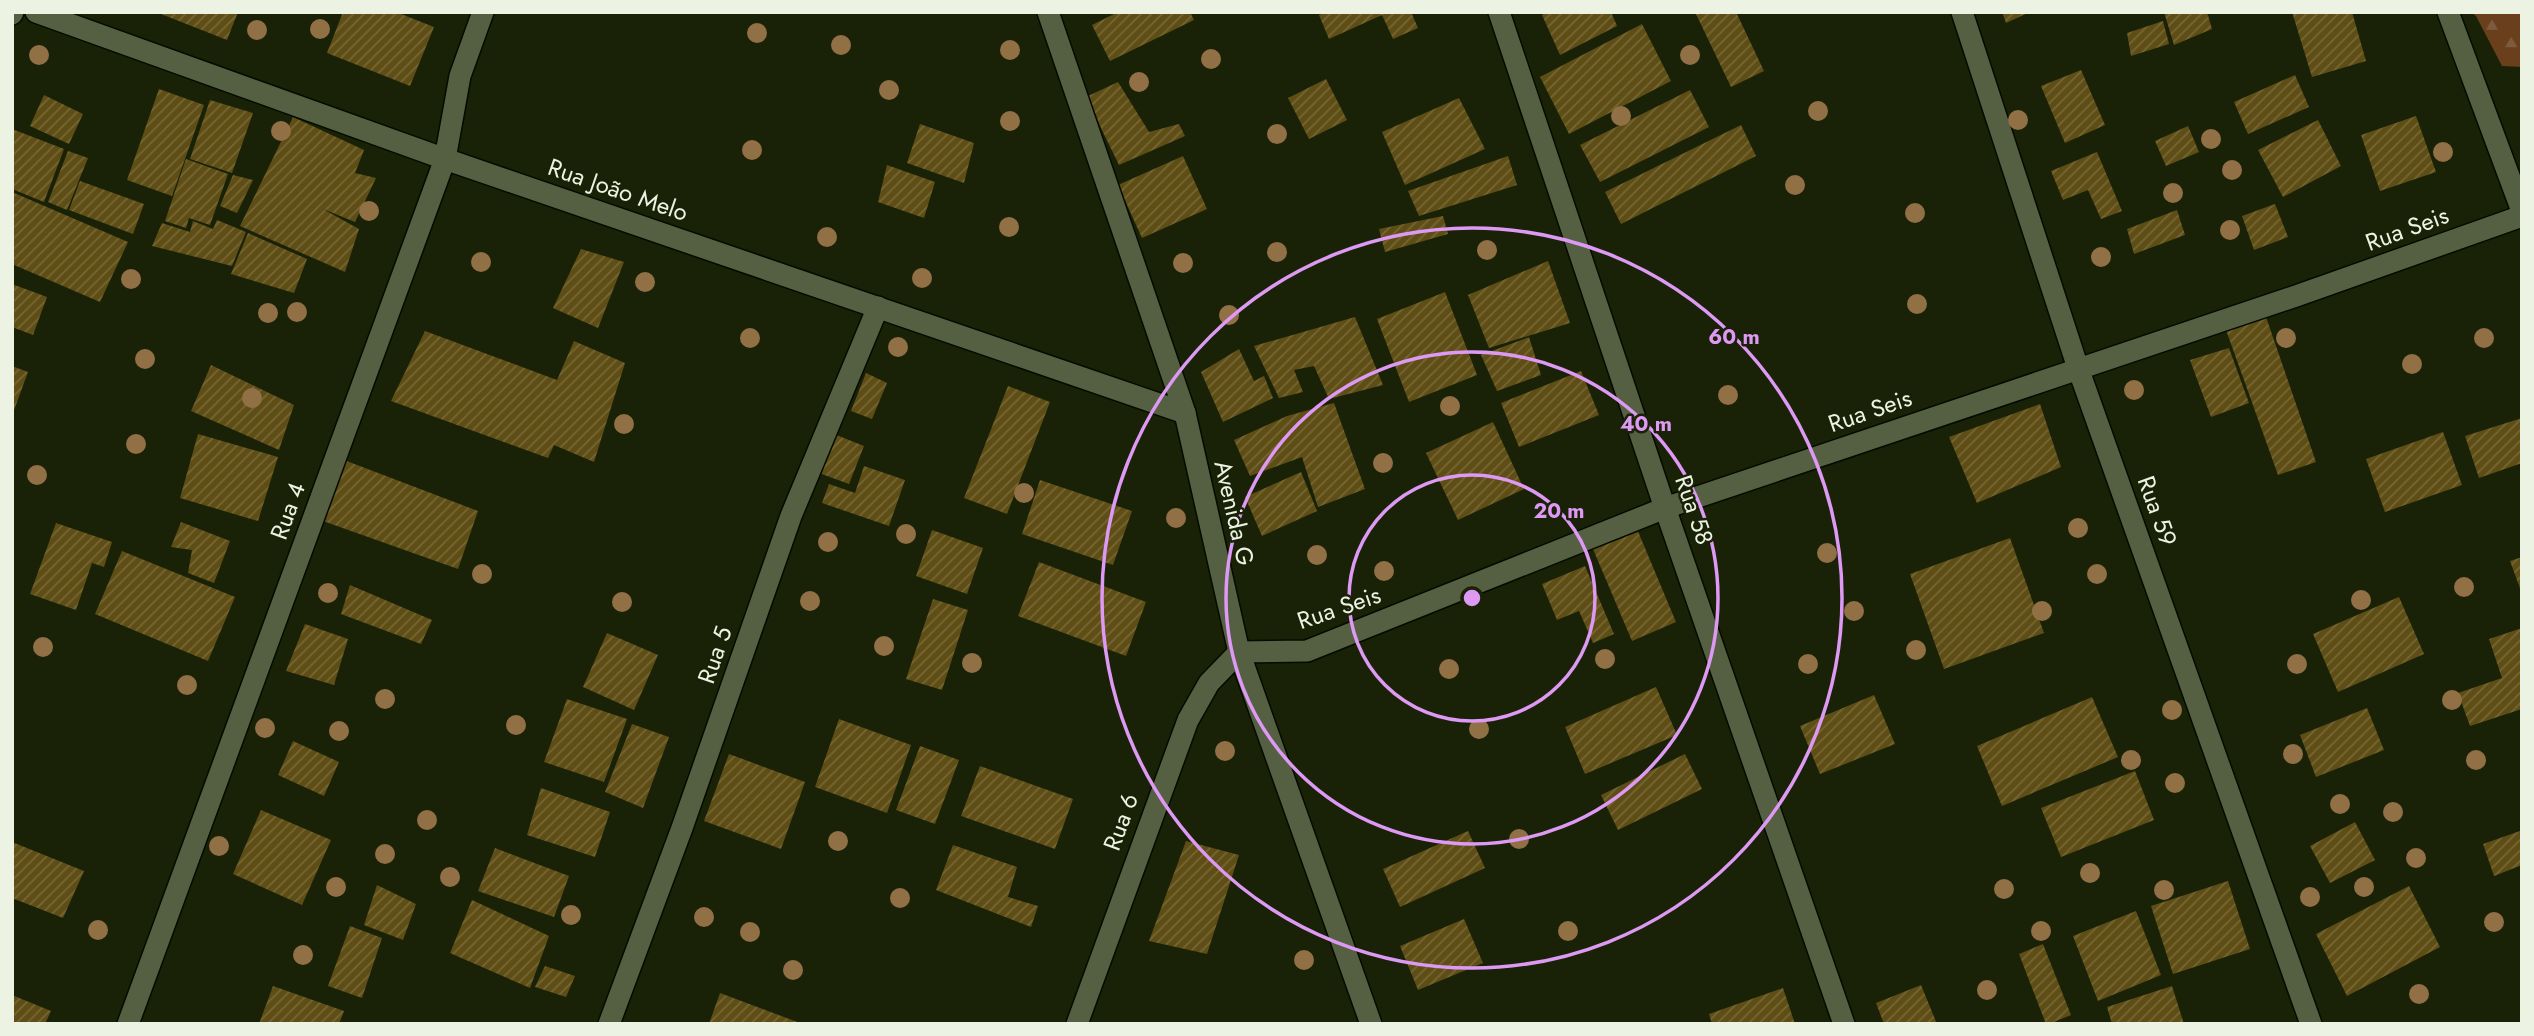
<svg xmlns="http://www.w3.org/2000/svg" width="2534" height="1036" font-family="Jost,sans-serif">
<style>
.forest{fill:url(#forest-firs)}
.building{fill:url(#building-hatch)}
.lines{fill:none;stroke-linecap:round;stroke-linejoin:round}
.street-casing{stroke:#050b00;stroke-width:24}
.street{stroke:#556043;stroke-width:21}
.tree{fill:#917046}
.ring{fill:none;stroke:#dd99f3;stroke-width:3.5}
.labels{text-anchor:middle;stroke-width:5;stroke-linejoin:round;paint-order:stroke}
.street-label{font-size:24px;fill:#ecf3e2;stroke:#192207}
.centre{fill:#dd99f3;stroke:#192207;stroke-width:3.5}
.ring-label{font-size:21px;text-anchor:middle;font-weight:bold;fill:#dd99f3;stroke:#192207;stroke-width:5;stroke-linejoin:round;paint-order:stroke}
</style>
<defs>
<pattern id="forest-firs" width="22" height="20" patternUnits="userSpaceOnUse" patternTransform="scale(1.75)"><rect width="22" height="20" fill="#693f1c"/><path d="M5 1l3.5 6h-7zM16 11l3.5 6h-7z" fill="#7f5b3d"/></pattern>
<pattern id="building-hatch" width="6" height="6" patternUnits="userSpaceOnUse" patternTransform="scale(1.75)"><rect width="6" height="6" fill="#5e4d14"/><path d="M-1 1l2-2M0 6l6-6M5 7l2-2" fill="none" stroke="#756736"/></pattern>
</defs>
<rect width="100%" height="100%" fill="#192207"/>
<polygon class="forest" points="2471,12 2522,12 2522,67 2502,66 2476,16"/>
<g class="building">
<polygon points="156,12 238,12 227,40"/>
<polygon points="343,12 396,12 434,27 410,86 327,53"/>
<polygon points="1118,12 1190,12 1194,20 1110,61 1092,25"/>
<polygon points="1326,12 1411,12 1418,28 1393,39 1382,15 1329,39 1319,15"/>
<polygon points="1547,12 1611,12 1617,26 1560,55 1542,15"/>
<polygon points="1695,12 1736,12 1764,71 1731,87"/>
<polygon points="2002,12 2030,12 2006,23"/>
<polygon points="2164,12 2207,12 2212,29 2174,45"/>
<polygon points="2292,12 2352,12 2366,61 2312,77"/>
<polygon points="2163,21 2169,44 2131,56 2127,33"/>
<polygon points="1642,24 1671,81 1569,134 1540,77"/>
<polygon points="2081,70 2105,125 2065,143 2041,86"/>
<polygon points="2295,75 2309,107 2248,134 2234,102"/>
<polygon points="1326,79 1347,120 1309,139 1288,98"/>
<polygon points="1118,82 1149,132 1179,124 1185,136 1119,165 1100,126 1088,96"/>
<polygon points="159,89 204,105 172,196 127,180"/>
<polygon points="1690,90 1709,127 1600,182 1580,145"/>
<polygon points="44,95 83,114 69,144 30,126"/>
<polygon points="1459,98 1485,149 1405,185 1382,132"/>
<polygon points="210,100 253,113 232,173 190,159"/>
<polygon points="2416,116 2436,172 2380,191 2361,135"/>
<polygon points="293,117 364,150 355,173 376,178 355,222 323,209 359,229 345,272 240,226"/>
<polygon points="2318,120 2341,166 2283,197 2258,150"/>
<polygon points="920,124 974,143 964,183 907,163"/>
<polygon points="1741,125 1756,156 1621,224 1605,192"/>
<polygon points="2188,126 2199,152 2166,166 2155,141"/>
<polygon points="12,129 64,149 44,202 12,189"/>
<polygon points="68,151 88,158 67,210 48,202"/>
<polygon points="2097,152 2122,211 2101,219 2088,190 2063,200 2051,171"/>
<polygon points="1183,156 1207,209 1142,238 1118,185"/>
<polygon points="1508,156 1517,185 1419,216 1408,191"/>
<polygon points="186,159 228,174 210,225 189,218 186,228 165,221"/>
<polygon points="887,165 935,182 924,218 878,202"/>
<polygon points="233,175 253,180 237,213 220,206"/>
<polygon points="80,181 144,204 133,234 69,210"/>
<polygon points="12,192 128,242 100,302 12,264"/>
<polygon points="2275,204 2288,237 2254,250 2242,216"/>
<polygon points="2177,210 2185,235 2134,254 2127,229"/>
<polygon points="1443,216 1448,234 1385,252 1379,229"/>
<polygon points="217,220 246,232 232,266 152,246 162,223 190,232 193,221 213,229"/>
<polygon points="248,233 307,259 294,293 231,274"/>
<polygon points="581,249 624,262 598,328 553,308"/>
<polygon points="1548,261 1570,323 1489,348 1468,295"/>
<polygon points="12,284 47,297 33,335 12,327"/>
<polygon points="1445,292 1477,375 1409,402 1377,319"/>
<polygon points="1355,317 1383,385 1329,399 1314,366 1294,370 1303,392 1279,398 1254,346"/>
<polygon points="2266,317 2316,462 2278,475 2226,330"/>
<polygon points="425,331 557,380 574,341 625,363 594,462 554,445 548,458 391,401"/>
<polygon points="1529,337 1541,375 1497,391 1481,355"/>
<polygon points="2229,348 2249,403 2211,417 2190,360"/>
<polygon points="1239,349 1254,381 1264,376 1273,398 1223,422 1201,372"/>
<polygon points="211,365 294,405 279,450 191,411"/>
<polygon points="12,366 28,372 13,413 12,413"/>
<polygon points="1581,371 1599,415 1519,447 1501,403"/>
<polygon points="866,373 887,383 872,419 851,411"/>
<polygon points="1008,386 1050,402 1007,514 964,498"/>
<polygon points="1334,403 1365,489 1318,507 1302,457 1250,476 1234,440 1287,416"/>
<polygon points="2040,404 2061,467 1977,503 1949,437"/>
<polygon points="2522,418 2522,463 2479,478 2465,436"/>
<polygon points="1493,422 1524,489 1458,520 1426,453"/>
<polygon points="2443,432 2462,485 2385,512 2366,459"/>
<polygon points="198,434 278,457 258,521 180,498"/>
<polygon points="834,434 864,446 849,484 819,473"/>
<polygon points="344,460 478,511 458,569 323,521"/>
<polygon points="864,466 905,480 889,526 822,503 829,484 855,493"/>
<polygon points="1301,472 1317,511 1262,536 1245,497"/>
<polygon points="1040,480 1132,511 1113,565 1022,534"/>
<polygon points="181,522 230,541 214,583 188,573 192,550 171,547"/>
<polygon points="56,523 112,542 104,567 92,563 76,610 30,594"/>
<polygon points="1637,529 1676,622 1632,641 1593,549"/>
<polygon points="932,530 983,548 967,594 916,576"/>
<polygon points="2010,538 2044,633 1944,669 1910,574"/>
<polygon points="122,551 235,597 208,661 95,614"/>
<polygon points="2522,557 2522,591 2521,591 2510,561"/>
<polygon points="1039,562 1146,602 1126,656 1018,616"/>
<polygon points="1585,566 1614,634 1593,643 1579,611 1557,620 1542,584"/>
<polygon points="350,585 432,620 421,644 341,614"/>
<polygon points="2399,597 2424,654 2338,692 2313,634"/>
<polygon points="933,599 968,610 942,690 906,679"/>
<polygon points="305,624 348,639 334,685 286,671"/>
<polygon points="2522,628 2522,709 2470,726 2458,693 2502,678 2489,639"/>
<polygon points="607,633 658,655 634,710 583,687"/>
<polygon points="1656,687 1677,735 1585,774 1565,727"/>
<polygon points="1874,695 1895,744 1820,774 1800,726"/>
<polygon points="2092,697 2118,757 2002,806 1977,746"/>
<polygon points="567,699 627,719 604,782 544,762"/>
<polygon points="2367,708 2384,750 2316,777 2300,735"/>
<polygon points="839,719 911,745 887,813 815,787"/>
<polygon points="632,724 669,737 643,808 605,792"/>
<polygon points="293,741 339,762 324,796 278,775"/>
<polygon points="920,746 959,760 935,824 896,810"/>
<polygon points="729,754 805,782 781,849 704,821"/>
<polygon points="1685,754 1702,789 1618,830 1601,795"/>
<polygon points="980,766 1073,799 1055,849 961,816"/>
<polygon points="2135,771 2154,820 2061,857 2041,808"/>
<polygon points="541,788 610,812 595,857 527,835"/>
<polygon points="261,810 331,840 302,905 233,874"/>
<polygon points="2355,822 2375,860 2330,883 2310,846"/>
<polygon points="1468,831 1485,868 1400,907 1383,869"/>
<polygon points="2520,831 2522,837 2522,865 2494,876 2483,844"/>
<polygon points="1186,841 1239,855 1207,954 1149,941"/>
<polygon points="12,842 84,871 63,918 12,898"/>
<polygon points="953,845 1017,867 1008,897 1038,906 1031,927 936,890"/>
<polygon points="495,848 569,876 554,917 478,891"/>
<polygon points="2228,881 2250,949 2173,974 2151,906"/>
<polygon points="377,885 416,904 403,940 364,925"/>
<polygon points="2409,886 2440,947 2347,996 2316,934"/>
<polygon points="472,900 549,936 530,988 450,953"/>
<polygon points="2136,911 2161,975 2098,1001 2073,936"/>
<polygon points="1464,919 1483,963 1418,990 1400,946"/>
<polygon points="350,926 382,938 362,998 328,986"/>
<polygon points="2043,944 2071,1015 2049,1024 2046,1024 2019,954"/>
<polygon points="545,966 575,976 566,997 535,987"/>
<polygon points="1921,985 1937,1024 1884,1024 1876,1003"/>
<polygon points="273,986 344,1011 339,1024 259,1024"/>
<polygon points="2172,986 2184,1024 2112,1024 2107,1007"/>
<polygon points="1783,988 1795,1024 1712,1024 1709,1014"/>
<polygon points="720,993 800,1023 800,1024 709,1024"/>
<polygon points="12,995 51,1011 45,1024 12,1024"/>
</g>
<g class="lines">
<g class="street-casing">
<g id="street">
<polyline points="36,12 445,159 1185,413"/>
<polyline points="1048,12 1185,413 1239,652 1371,1024"/>
<polyline points="1499,12 1665,508 1844,1024"/>
<polyline points="1962,12 2078,368 2311,1024"/>
<polyline points="2448,12 2522,211"/>
<polyline points="12,14 13,12"/>
<polyline points="128,1024 445,159 460,76 483,12"/>
<polyline points="609,1024 682,828 791,516 878,307"/>
<polyline points="1077,1024 1188,720 1209,683 1239,652 1307,651 1665,508 2296,296 2522,216"/>
</g>
</g>
<use href="#street" class="street"/>
</g>
<g class="tree">
<circle cx="320" cy="29" r="10"/>
<circle cx="257" cy="30" r="10"/>
<circle cx="757" cy="33" r="10"/>
<circle cx="841" cy="45" r="10"/>
<circle cx="1010" cy="50" r="10"/>
<circle cx="39" cy="55" r="10"/>
<circle cx="1690" cy="55" r="10"/>
<circle cx="1211" cy="59" r="10"/>
<circle cx="1139" cy="82" r="10"/>
<circle cx="889" cy="90" r="10"/>
<circle cx="1818" cy="111" r="10"/>
<circle cx="1621" cy="116" r="10"/>
<circle cx="2018" cy="120" r="10"/>
<circle cx="1010" cy="121" r="10"/>
<circle cx="281" cy="131" r="10"/>
<circle cx="1277" cy="134" r="10"/>
<circle cx="2211" cy="139" r="10"/>
<circle cx="752" cy="150" r="10"/>
<circle cx="2443" cy="152" r="10"/>
<circle cx="2232" cy="170" r="10"/>
<circle cx="1795" cy="185" r="10"/>
<circle cx="2173" cy="193" r="10"/>
<circle cx="369" cy="211" r="10"/>
<circle cx="1915" cy="213" r="10"/>
<circle cx="1009" cy="227" r="10"/>
<circle cx="2230" cy="230" r="10"/>
<circle cx="827" cy="237" r="10"/>
<circle cx="1487" cy="250" r="10"/>
<circle cx="1277" cy="252" r="10"/>
<circle cx="2101" cy="257" r="10"/>
<circle cx="481" cy="262" r="10"/>
<circle cx="1183" cy="263" r="10"/>
<circle cx="922" cy="278" r="10"/>
<circle cx="131" cy="279" r="10"/>
<circle cx="645" cy="282" r="10"/>
<circle cx="1917" cy="304" r="10"/>
<circle cx="297" cy="312" r="10"/>
<circle cx="268" cy="313" r="10"/>
<circle cx="1229" cy="315" r="10"/>
<circle cx="750" cy="338" r="10"/>
<circle cx="2286" cy="338" r="10"/>
<circle cx="2484" cy="338" r="10"/>
<circle cx="898" cy="347" r="10"/>
<circle cx="145" cy="359" r="10"/>
<circle cx="2412" cy="364" r="10"/>
<circle cx="2134" cy="390" r="10"/>
<circle cx="1728" cy="395" r="10"/>
<circle cx="252" cy="398" r="10"/>
<circle cx="1450" cy="406" r="10"/>
<circle cx="624" cy="424" r="10"/>
<circle cx="136" cy="444" r="10"/>
<circle cx="1383" cy="463" r="10"/>
<circle cx="37" cy="475" r="10"/>
<circle cx="1024" cy="493" r="10"/>
<circle cx="1176" cy="518" r="10"/>
<circle cx="2078" cy="528" r="10"/>
<circle cx="906" cy="534" r="10"/>
<circle cx="828" cy="542" r="10"/>
<circle cx="1827" cy="553" r="10"/>
<circle cx="1317" cy="555" r="10"/>
<circle cx="1384" cy="571" r="10"/>
<circle cx="482" cy="574" r="10"/>
<circle cx="2097" cy="574" r="10"/>
<circle cx="2464" cy="587" r="10"/>
<circle cx="328" cy="593" r="10"/>
<circle cx="2361" cy="600" r="10"/>
<circle cx="810" cy="601" r="10"/>
<circle cx="622" cy="602" r="10"/>
<circle cx="1854" cy="611" r="10"/>
<circle cx="2042" cy="611" r="10"/>
<circle cx="884" cy="646" r="10"/>
<circle cx="43" cy="647" r="10"/>
<circle cx="1916" cy="650" r="10"/>
<circle cx="1605" cy="659" r="10"/>
<circle cx="972" cy="663" r="10"/>
<circle cx="1808" cy="664" r="10"/>
<circle cx="2297" cy="664" r="10"/>
<circle cx="1449" cy="669" r="10"/>
<circle cx="187" cy="685" r="10"/>
<circle cx="385" cy="699" r="10"/>
<circle cx="2452" cy="700" r="10"/>
<circle cx="2172" cy="710" r="10"/>
<circle cx="516" cy="725" r="10"/>
<circle cx="265" cy="728" r="10"/>
<circle cx="1479" cy="729" r="10"/>
<circle cx="339" cy="731" r="10"/>
<circle cx="1225" cy="751" r="10"/>
<circle cx="2293" cy="754" r="10"/>
<circle cx="2131" cy="760" r="10"/>
<circle cx="2476" cy="760" r="10"/>
<circle cx="2175" cy="783" r="10"/>
<circle cx="2340" cy="804" r="10"/>
<circle cx="2393" cy="812" r="10"/>
<circle cx="427" cy="820" r="10"/>
<circle cx="1519" cy="839" r="10"/>
<circle cx="838" cy="841" r="10"/>
<circle cx="219" cy="846" r="10"/>
<circle cx="385" cy="854" r="10"/>
<circle cx="2416" cy="858" r="10"/>
<circle cx="2090" cy="873" r="10"/>
<circle cx="450" cy="877" r="10"/>
<circle cx="336" cy="887" r="10"/>
<circle cx="2364" cy="887" r="10"/>
<circle cx="2004" cy="889" r="10"/>
<circle cx="2164" cy="890" r="10"/>
<circle cx="2310" cy="897" r="10"/>
<circle cx="900" cy="898" r="10"/>
<circle cx="571" cy="915" r="10"/>
<circle cx="704" cy="917" r="10"/>
<circle cx="2494" cy="922" r="10"/>
<circle cx="98" cy="930" r="10"/>
<circle cx="1568" cy="931" r="10"/>
<circle cx="2041" cy="931" r="10"/>
<circle cx="750" cy="932" r="10"/>
<circle cx="303" cy="955" r="10"/>
<circle cx="1304" cy="960" r="10"/>
<circle cx="793" cy="970" r="10"/>
<circle cx="1987" cy="990" r="10"/>
<circle cx="2419" cy="994" r="10"/>
</g>
<g class="ring">
<circle cx="1472" cy="598" r="123"/>
<circle cx="1472" cy="598" r="246"/>
<circle cx="1472" cy="598" r="370"/>
</g>
<g class="labels">
<g class="street-label">
<text transform="translate(618 190) rotate(19)" y="8">Rua João Melo</text>
<text transform="translate(2407 229) rotate(-20)" y="8">Rua Seis</text>
<text transform="translate(1870 411) rotate(-19)" y="8">Rua Seis</text>
<text transform="translate(1694 510) rotate(71)" y="8">Rua 58</text>
<text transform="translate(288 511) rotate(-70)" y="8">Rua 4</text>
<text transform="translate(2157 511) rotate(70)" y="8">Rua 59</text>
<text transform="translate(1234 513) rotate(77)" y="8">Avenida G</text>
<text transform="translate(1339 608) rotate(-19)" y="8">Rua Seis</text>
<text transform="translate(715 655) rotate(-71)" y="8">Rua 5</text>
<text transform="translate(1121 822) rotate(-70)" y="8">Rua 6</text>
</g>
</g>
<circle cx="1472" cy="598" r="10" class="centre"/>
<g class="ring-label">
<text x="1734" y="344">60 m</text>
<text x="1646" y="431">40 m</text>
<text x="1559" y="518">20 m</text>
</g>
<rect width="2534" height="1036" fill="none" stroke="#ecf3e2" stroke-width="28"/>
</svg>
